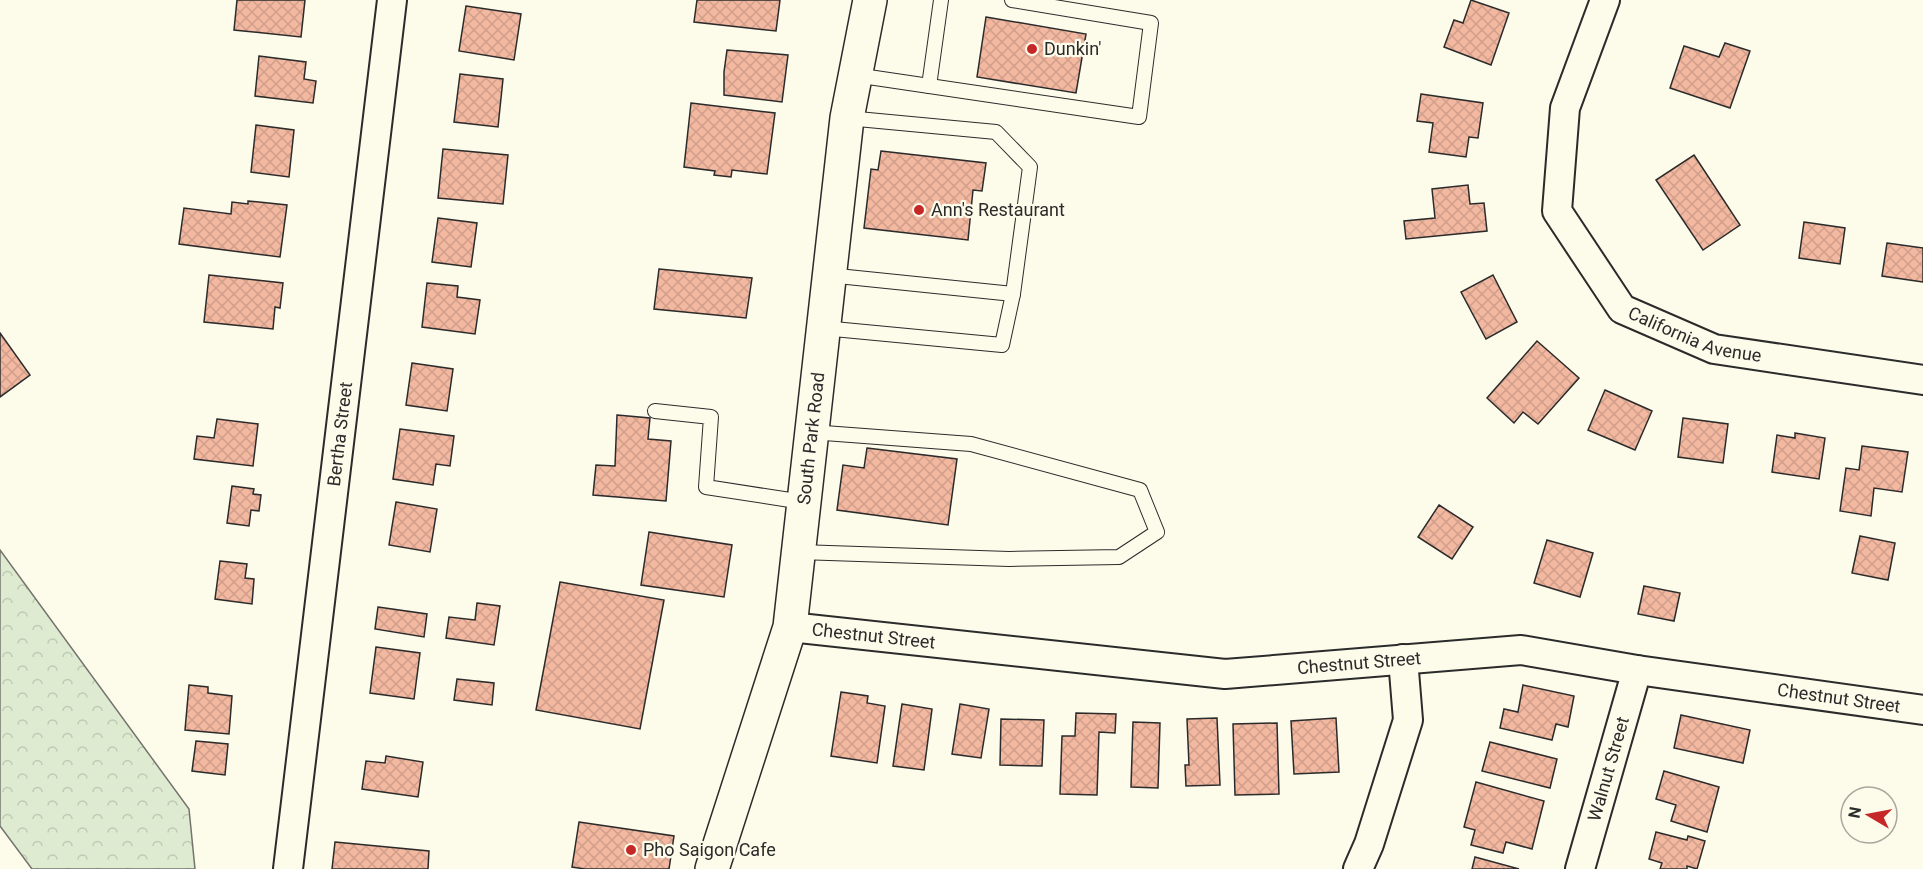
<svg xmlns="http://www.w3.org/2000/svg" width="1923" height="869" font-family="Roboto,sans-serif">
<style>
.forest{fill:url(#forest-crowns);stroke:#74746e;stroke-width:1.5}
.building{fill:url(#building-cross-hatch);stroke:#2b2b2b;stroke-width:1.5}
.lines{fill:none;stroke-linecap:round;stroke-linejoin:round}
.lane-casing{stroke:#2b2b2b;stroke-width:16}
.street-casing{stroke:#2b2b2b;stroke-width:32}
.secondary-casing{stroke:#2b2b2b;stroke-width:36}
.lane{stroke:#fdfbea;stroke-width:14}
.street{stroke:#fdfbea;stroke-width:28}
.secondary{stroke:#fdfbea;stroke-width:33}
.poi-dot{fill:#c62828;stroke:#fdfbea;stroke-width:2}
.labels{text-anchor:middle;stroke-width:4.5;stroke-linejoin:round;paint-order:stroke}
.poi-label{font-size:18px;fill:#2b2b2b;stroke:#fdfbea;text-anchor:start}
.street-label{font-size:18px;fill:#2b2b2b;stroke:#fdfbea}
</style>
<defs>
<pattern id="forest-crowns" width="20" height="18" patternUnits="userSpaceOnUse" patternTransform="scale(1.5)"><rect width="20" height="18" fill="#deebd1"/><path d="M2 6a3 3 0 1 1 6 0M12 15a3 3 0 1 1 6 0" fill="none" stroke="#bfcab4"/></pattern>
<pattern id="building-cross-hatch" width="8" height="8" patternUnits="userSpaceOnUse" patternTransform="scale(1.5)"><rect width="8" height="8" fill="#f2b8a0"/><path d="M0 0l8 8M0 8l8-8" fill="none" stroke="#d09e8a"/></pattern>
</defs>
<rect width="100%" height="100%" fill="#fdfbea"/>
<polygon class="forest" points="0,550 189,809 195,869 32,869 0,826"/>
<g class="building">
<polygon points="237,0 305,0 301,37 234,30"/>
<polygon points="697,0 780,0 776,31 694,22"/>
<polygon points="1471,0 1509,13 1491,65 1444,47 1454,20 1463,23"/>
<polygon points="466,6 521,14 514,60 459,51"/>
<polygon points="986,17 1086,34 1076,93 977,77"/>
<polygon points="1725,43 1750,51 1730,108 1670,88 1684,46 1719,57"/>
<polygon points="727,50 788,55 782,102 724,95 724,72"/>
<polygon points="259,56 306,62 304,79 316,81 313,103 255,96"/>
<polygon points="460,74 503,79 498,127 454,122"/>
<polygon points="1421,94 1483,103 1478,138 1469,137 1466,157 1429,152 1433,123 1417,121"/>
<polygon points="691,103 775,113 767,174 732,170 731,177 714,175 715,171 684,167"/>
<polygon points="256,125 294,130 289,177 251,172"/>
<polygon points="443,149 508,155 503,204 438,198"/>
<polygon points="881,151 986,163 982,191 973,190 968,240 864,228 871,169 878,170"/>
<polygon points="1694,155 1740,225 1703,250 1656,180"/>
<polygon points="1468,185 1470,204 1484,203 1487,231 1406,239 1404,221 1435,218 1432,189"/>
<polygon points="248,201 287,205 280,257 179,244 184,208 231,214 232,202 248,204"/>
<polygon points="438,218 477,223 471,267 432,262"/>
<polygon points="1804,222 1845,228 1840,264 1799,258"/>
<polygon points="1887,243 1923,248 1923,282 1882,276"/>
<polygon points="659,269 752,278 746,318 654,309"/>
<polygon points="209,275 283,283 280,308 275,307 273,329 204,322"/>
<polygon points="1493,275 1517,322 1486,339 1461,292"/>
<polygon points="427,283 458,286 457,297 480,300 475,334 422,327"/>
<polygon points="0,333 30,375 0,397"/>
<polygon points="1537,341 1579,378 1538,424 1523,412 1514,423 1487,398"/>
<polygon points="412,363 453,369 447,411 406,405"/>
<polygon points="1605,390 1652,411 1635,450 1588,430"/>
<polygon points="617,415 650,418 648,439 671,441 666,501 593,495 596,465 615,466"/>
<polygon points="1683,418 1728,424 1723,463 1678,457"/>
<polygon points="217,419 258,424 253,466 194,459 197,436 214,438"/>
<polygon points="400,429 454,436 450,466 436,464 433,485 393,479"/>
<polygon points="1795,433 1825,438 1819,479 1772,472 1777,435 1795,438"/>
<polygon points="1862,446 1908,452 1902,492 1874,488 1871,516 1840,511 1846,468 1859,470"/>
<polygon points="867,448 957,459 948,525 837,510 843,465 864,468"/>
<polygon points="232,486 254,489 253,494 261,495 259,511 251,510 249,526 227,523"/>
<polygon points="396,502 437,509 430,552 389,545"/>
<polygon points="1439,505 1473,527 1452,559 1418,537"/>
<polygon points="649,532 732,545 724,597 641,585"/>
<polygon points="1860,536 1895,543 1888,580 1852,573"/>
<polygon points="1547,540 1593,553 1580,597 1534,583"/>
<polygon points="220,561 247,564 245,578 254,579 252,604 215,599"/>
<polygon points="560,582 664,600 640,729 536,710"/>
<polygon points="1644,586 1680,593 1674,621 1638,614"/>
<polygon points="477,603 500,606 494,645 446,638 449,617 475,620"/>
<polygon points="378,607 427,614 424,637 375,629"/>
<polygon points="376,647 420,653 414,699 370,693"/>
<polygon points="457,679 494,683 492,705 454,700"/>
<polygon points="189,685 208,687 208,693 232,696 229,734 185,730"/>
<polygon points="1523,685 1574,696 1568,727 1556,724 1552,740 1500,728 1504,709 1518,712"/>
<polygon points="841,692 868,696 867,703 885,706 877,763 831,756"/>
<polygon points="902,704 932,709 924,770 893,766"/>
<polygon points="960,704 989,709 981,758 952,754"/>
<polygon points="1076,713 1116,714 1115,733 1099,732 1097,795 1060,794 1062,736 1075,736"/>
<polygon points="1681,715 1750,730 1743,763 1674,748"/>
<polygon points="1217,718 1220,785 1186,786 1185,765 1189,765 1187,719"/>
<polygon points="1336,718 1339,772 1294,774 1291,721"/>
<polygon points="1001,719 1044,720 1042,766 1000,765"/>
<polygon points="1133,722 1160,723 1158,788 1131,787"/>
<polygon points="1277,723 1279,794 1235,795 1233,724"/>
<polygon points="196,741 228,744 225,775 192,771"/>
<polygon points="1490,742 1557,759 1550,788 1482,771"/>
<polygon points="386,756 423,762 418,797 362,789 366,761 385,763"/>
<polygon points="1664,771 1719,787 1707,832 1671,821 1676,805 1656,799"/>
<polygon points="1476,782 1544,801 1532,849 1506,842 1503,853 1471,845 1475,830 1464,827"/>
<polygon points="579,822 674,836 669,869 585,869 572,867"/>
<polygon points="1656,832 1687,840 1688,836 1705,841 1697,869 1687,866 1687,869 1660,869 1662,863 1649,859"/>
<polygon points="335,842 429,851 428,869 332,869"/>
<polygon points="1475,857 1519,869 1472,869"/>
</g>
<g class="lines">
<g class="lane-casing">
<g id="lane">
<polyline points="855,75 1139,117 1151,23 1012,0"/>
<polyline points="929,86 941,0"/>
<polyline points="828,275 1013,294"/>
<polyline points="823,328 1002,345 1013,294 1030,167 996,132 847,118"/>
<polyline points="655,411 711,417 706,487 803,502"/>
<polyline points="799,552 1009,559 1119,557 1157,532 1140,490 971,444 811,432"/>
</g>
</g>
<g class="street-casing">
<g id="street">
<path id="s1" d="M1605 0 1565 108 1557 211 1622 309 1714 349 1923 380"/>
<path id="s2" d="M790 627 1225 674 1521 650 1637 670 1923 710"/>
<path id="s3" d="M288 869 392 0"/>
<polyline points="1358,869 1369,844 1408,720 1403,659"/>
<path id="s4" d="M1580 869 1637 670"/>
</g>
</g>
<g class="secondary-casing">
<g id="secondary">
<path id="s5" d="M712 869 790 627 847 118 870 0"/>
</g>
</g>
<use href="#lane" class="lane"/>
<use href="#street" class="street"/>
<use href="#secondary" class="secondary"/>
</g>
<g class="poi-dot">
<circle cx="1032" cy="49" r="6"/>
<circle cx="919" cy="210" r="6"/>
<circle cx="631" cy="850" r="6"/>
</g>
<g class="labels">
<g class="poi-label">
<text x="1044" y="55">Dunkin'</text>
<text x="931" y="216">Ann's Restaurant</text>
<text x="643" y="856">Pho Saigon Cafe</text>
</g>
<g class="street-label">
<text dy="6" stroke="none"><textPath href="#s1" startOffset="414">California Avenue</textPath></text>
<text dy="6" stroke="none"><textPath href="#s3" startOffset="438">Bertha Street</textPath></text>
<text dy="6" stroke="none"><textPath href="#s5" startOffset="444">South Park Road</textPath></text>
<text dy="6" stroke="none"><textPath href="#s2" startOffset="84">Chestnut Street</textPath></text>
<text dy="6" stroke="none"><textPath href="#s2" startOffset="572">Chestnut Street</textPath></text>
<text dy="6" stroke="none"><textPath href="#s2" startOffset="1056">Chestnut Street</textPath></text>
<text dy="6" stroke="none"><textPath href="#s4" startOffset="104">Walnut Street</textPath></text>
</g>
</g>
<g transform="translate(1869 815) rotate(280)"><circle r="28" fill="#fdfbea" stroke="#a9a89e" stroke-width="1.5"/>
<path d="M0-4.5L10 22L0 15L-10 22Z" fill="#c62828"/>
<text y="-9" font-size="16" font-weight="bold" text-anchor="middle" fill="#2b2b2b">N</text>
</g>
</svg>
